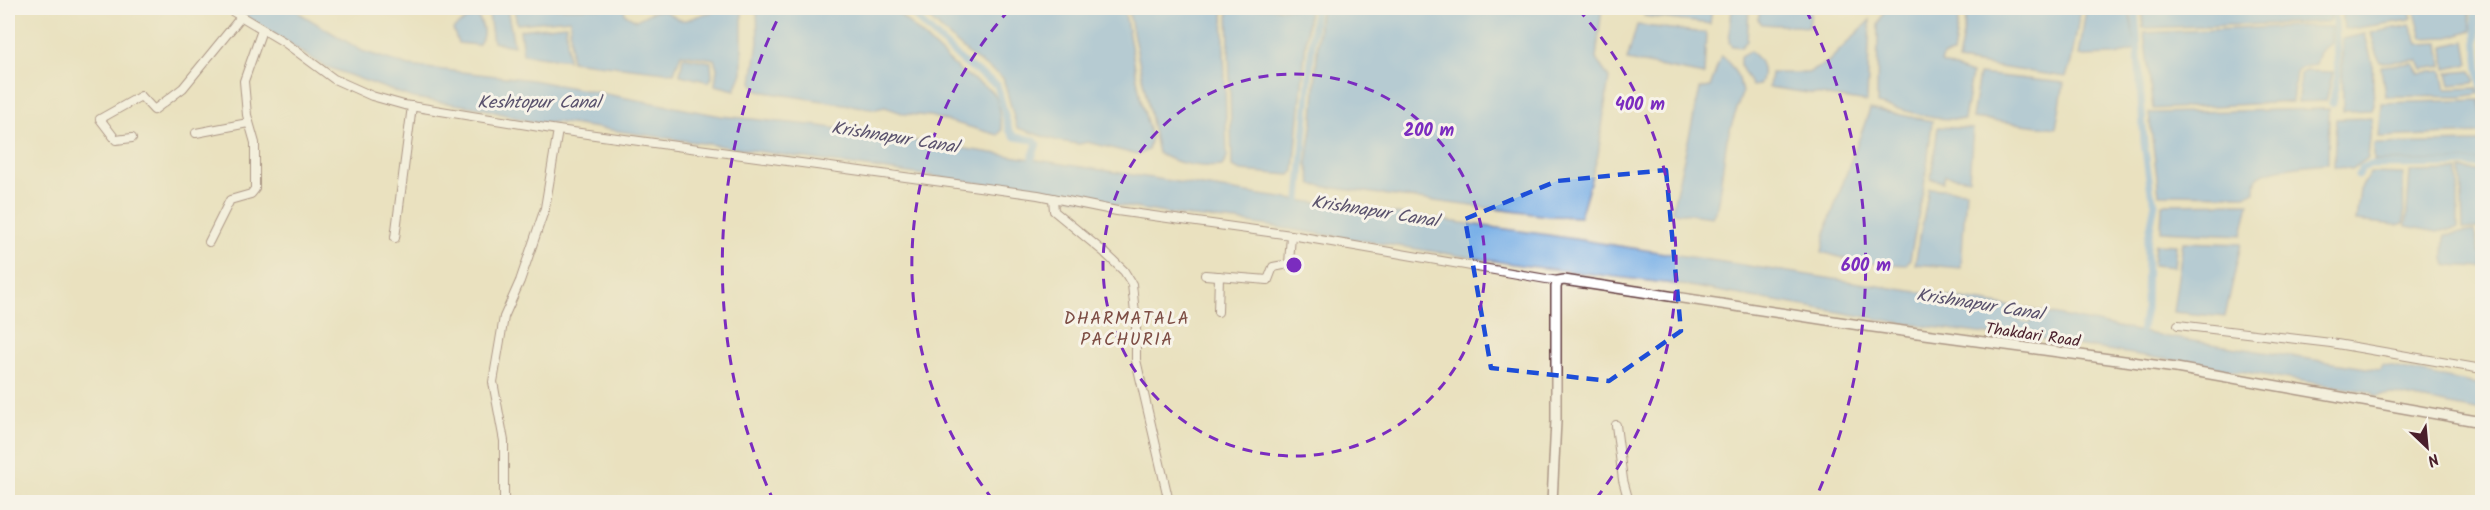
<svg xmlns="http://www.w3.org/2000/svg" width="2490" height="510" font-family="Kalam,sans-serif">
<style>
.water{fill:#79b0e8;stroke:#62688a;stroke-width:1.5}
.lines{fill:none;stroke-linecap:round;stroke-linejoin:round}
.canal{stroke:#79b0e8;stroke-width:7}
.minor-casing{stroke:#623c41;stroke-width:10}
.tertiary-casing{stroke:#623c41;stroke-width:12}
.minor{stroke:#fff;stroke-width:8}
.tertiary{stroke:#fff;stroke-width:9}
.marked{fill:none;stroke:#1d4ed8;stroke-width:4.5;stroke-dasharray:12 8;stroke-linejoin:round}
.ring{fill:none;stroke:#7b2cbf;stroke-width:3;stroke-dasharray:10 8}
.labels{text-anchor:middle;stroke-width:6;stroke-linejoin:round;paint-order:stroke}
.street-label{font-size:16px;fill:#4a1f2b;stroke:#f7f3e8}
.water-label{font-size:18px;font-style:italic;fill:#5a526d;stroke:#f7f3e8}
.neighbourhood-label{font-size:18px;letter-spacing:1.5px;fill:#7d4d44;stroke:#f7f3e8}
.centre{fill:#7b2cbf;stroke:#f7f3e8;stroke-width:3}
.ring-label{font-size:18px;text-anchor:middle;font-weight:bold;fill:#7b2cbf;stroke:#f7f3e8;stroke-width:6;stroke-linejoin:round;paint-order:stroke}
</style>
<rect width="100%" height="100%" fill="#f7f3e8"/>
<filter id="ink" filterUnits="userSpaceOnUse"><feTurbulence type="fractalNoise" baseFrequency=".0167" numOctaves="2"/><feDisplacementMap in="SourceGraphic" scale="12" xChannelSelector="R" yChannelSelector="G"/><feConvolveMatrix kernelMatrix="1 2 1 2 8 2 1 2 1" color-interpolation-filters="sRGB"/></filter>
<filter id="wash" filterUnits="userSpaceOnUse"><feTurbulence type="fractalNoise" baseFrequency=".008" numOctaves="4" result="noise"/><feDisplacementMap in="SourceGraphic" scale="24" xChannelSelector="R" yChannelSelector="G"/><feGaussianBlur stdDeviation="1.35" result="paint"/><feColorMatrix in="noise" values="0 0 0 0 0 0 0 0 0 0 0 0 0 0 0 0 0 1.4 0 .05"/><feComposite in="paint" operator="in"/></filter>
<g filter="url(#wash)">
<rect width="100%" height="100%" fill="#eae1bf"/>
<g class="water">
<polygon points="233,8 291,8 362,51 409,66 532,80 721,116 820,126 1260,195 1542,234 2027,309 2167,337 2379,370 2383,365 2482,385 2482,411 2394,394 2375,396 2371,392 2045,340 2032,336 2031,317 2019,317 2021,333 2011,331 2008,337 1902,323 1689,286 1520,265 1237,221 1183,216 1019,189 556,122 539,124 481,108 413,98 371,83 322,65"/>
<polygon points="488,8 507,8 514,46 493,42"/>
<path d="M514 8H624L625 14 636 20C644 17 655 8 664 11 671 13 677 22 686 20 696 18 702 13 713 12L717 8H742V73L735 90 715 85 717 68 714 59 681 54 674 73 571 61 570 19 517 24Z"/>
<polygon points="757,8 896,8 897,12 960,71 992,91 997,99 1002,130 998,135 930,116 905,114 885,107 876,109 758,91 752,82 758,42"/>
<polygon points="917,8 1124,8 1141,100 1151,137 1148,150 1138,155 1088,142 1079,144 1058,141 1017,128 1003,78 971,56"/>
<path d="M1128 8H1223L1227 158 1222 166C1201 168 1176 164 1158 153Z"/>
<polygon points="1228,8 1309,8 1294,171 1290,175 1241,171 1232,167"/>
<polygon points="1320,8 1602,8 1596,59 1609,78 1598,155 1580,217 1548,216 1312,185 1307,164 1313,120"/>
<polygon points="1645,8 1712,8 1710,24 1644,16"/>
<polygon points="1732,8 1749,8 1747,41 1741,47 1732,46 1729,42"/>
<polygon points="1761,8 1811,8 1809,27 1762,24 1758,19"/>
<polygon points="1885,8 1960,8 1953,54 1943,56 1941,63 1972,74 1964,120 1935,118 1877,104 1878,25"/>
<polygon points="1968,8 2081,8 2071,62 2066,77 1958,61"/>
<polygon points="2086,8 2129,8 2136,50 2116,55 2079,56"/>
<polygon points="2142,8 2330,8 2331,17 2328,22 2143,28"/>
<polygon points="2342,8 2408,8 2412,17 2410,20 2344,30"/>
<polygon points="2414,8 2468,8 2472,30 2449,37 2422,38"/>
<path d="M477 16C484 26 486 36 478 45L458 43 453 29 467 19Z"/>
<polygon points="1870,20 1867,102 1769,87 1771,73 1808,73 1827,63"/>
<polygon points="566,25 568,60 523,54 520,30"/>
<polygon points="1637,25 1706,33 1704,75 1627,60"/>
<polygon points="2410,25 2418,44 2439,43 2442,66 2422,69 2418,60 2380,62 2371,33"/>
<polygon points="2297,26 2331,27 2331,43 2320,52 2316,64 2301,68 2296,72 2292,102 2153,109 2144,33"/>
<polygon points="2365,34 2372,62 2374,105 2372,110 2343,111 2342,39"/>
<polygon points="2465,41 2469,64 2446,69 2444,46"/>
<path d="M1750 51C1762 61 1766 71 1759 85L1752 86 1740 65V57Z"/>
<polygon points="1721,56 1727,60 1739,78 1742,93 1727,139 1717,208 1712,217 1674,212 1672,210 1700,89 1710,87"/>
<polygon points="683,57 711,62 712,77 709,82 680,75"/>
<polygon points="2413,63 2419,73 2442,71 2446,89 2476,88 2478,94 2460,97 2385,96 2381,66"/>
<polygon points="2305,71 2333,72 2326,101 2298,102 2300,74"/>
<polygon points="2471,71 2475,80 2473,83 2451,85 2448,73"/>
<polygon points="1979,74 2064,83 2056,128 1972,118"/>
<polygon points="2480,100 2482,133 2379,137 2382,103"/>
<polygon points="1870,109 1932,121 1926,175 1910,259 1906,265 1856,262 1822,252 1828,224"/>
<path d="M2329 109 2328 163C2315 164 2264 168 2257 178 2255 182 2255 188 2255 192L2244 195 2159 194 2149 113Z"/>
<polygon points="2372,118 2368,158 2352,169 2334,166 2336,119"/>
<polygon points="1938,127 1973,129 1969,179 1945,175 1943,182 1931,179"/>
<polygon points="2482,142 2482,161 2374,161 2374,144"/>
<polygon points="2461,170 2482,171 2482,228 2463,229"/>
<polygon points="2458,171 2458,228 2437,232 2406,226 2410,172"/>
<polygon points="2370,173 2403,174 2404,223 2397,225 2356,221 2360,190"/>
<polygon points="1929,188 1966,191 1961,268 1915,264"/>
<polygon points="2249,203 2242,235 2161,231 2162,204"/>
<polygon points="2474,231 2479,253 2482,254 2482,267 2446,265 2444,259 2445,235"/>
<polygon points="2183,242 2241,244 2225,317 2173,312"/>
<polygon points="2155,244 2176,245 2174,267 2153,265"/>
</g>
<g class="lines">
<g class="canal">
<polyline points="906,8 963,62 997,85 1009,130 1015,137 1034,140 1037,144 1032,158"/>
<polyline points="2135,8 2144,143 2151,193 2155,203 2147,244 2146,309 2141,332"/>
<path d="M2474 8C2477 36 2477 64 2482 92"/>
<polyline points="296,10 298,8"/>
<polyline points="2332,103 2338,75 2334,8"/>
<polyline points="2358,175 2362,168 2369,165 2482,164"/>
<polyline points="1299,200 1315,8"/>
<polyline points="2012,324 2037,327"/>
</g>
</g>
</g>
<g filter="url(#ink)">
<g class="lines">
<g class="minor-casing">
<g id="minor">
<polyline points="227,8 284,42 334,79 372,96 404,105 558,130 1038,195 1117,211 1291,235 1558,281"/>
<polyline points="196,133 248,123"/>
<polyline points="132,138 116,140 100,119 141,96 154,110 183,88 241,17"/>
<polyline points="1053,198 1054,211 1105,253 1124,271 1132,284 1136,323 1136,360 1169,502"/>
<polyline points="395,238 412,106"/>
<polyline points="209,242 230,200 251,194 255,189 255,143 247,115 244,81 262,30"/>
<polyline points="1205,275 1268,280 1273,267 1289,264 1291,235"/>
<polyline points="1218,312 1219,276"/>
<polyline points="2178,325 2331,343 2482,369"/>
<polyline points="1616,425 1623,480 1629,502"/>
<polyline points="504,502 504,441 493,382 504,317 520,281 545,208 558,130"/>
</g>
</g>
<g class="tertiary-casing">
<polyline id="tertiary" points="1552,502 1556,421 1556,287 1558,281 1564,280 1866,326 2176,368 2482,422"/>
</g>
<use href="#minor" class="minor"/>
<use href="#tertiary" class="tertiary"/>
</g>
</g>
<path d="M0 0H2490V510H0ZM1666 170 1681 331 1609 381 1491 368 1465 219 1557 181Z" fill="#eae1bf" fill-opacity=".55" fill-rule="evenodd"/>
<path class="marked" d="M1666 170 1681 331 1609 381 1491 368 1465 219 1557 181Z"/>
<g class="ring">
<circle cx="1294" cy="265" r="191"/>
<path d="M993 500A382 382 0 0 1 1010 9M1578 9A382 382 0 0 1 1595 500"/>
<path d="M774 502A572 572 0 0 1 782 10M1806 10A572 572 0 0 1 1814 502"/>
</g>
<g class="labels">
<g class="street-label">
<text transform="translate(2033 334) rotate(8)" y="6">Thakdari Road</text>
</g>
<g class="water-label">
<text x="539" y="108">Keshtopur Canal</text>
<text transform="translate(895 137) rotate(9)" y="6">Krishnapur Canal</text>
<text transform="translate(1375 211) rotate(9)" y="6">Krishnapur Canal</text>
<text transform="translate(1980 304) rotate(9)" y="6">Krishnapur Canal</text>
</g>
<g class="neighbourhood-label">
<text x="1127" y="324">DHARMATALA<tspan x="1127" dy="21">PACHURIA</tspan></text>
</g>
</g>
<circle cx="1294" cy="265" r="9" class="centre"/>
<g class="ring-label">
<text x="1640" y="110">400 m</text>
<text x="1429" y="136">200 m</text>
<text x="1866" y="271">600 m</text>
</g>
<rect width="2490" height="510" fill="none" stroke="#f7f3e8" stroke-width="30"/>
<g transform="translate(2427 447) rotate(154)" stroke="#f7f3e8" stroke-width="4.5" paint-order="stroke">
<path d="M0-4.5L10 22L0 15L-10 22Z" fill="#4a1f2b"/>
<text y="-9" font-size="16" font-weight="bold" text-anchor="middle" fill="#4a1f2b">N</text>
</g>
</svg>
